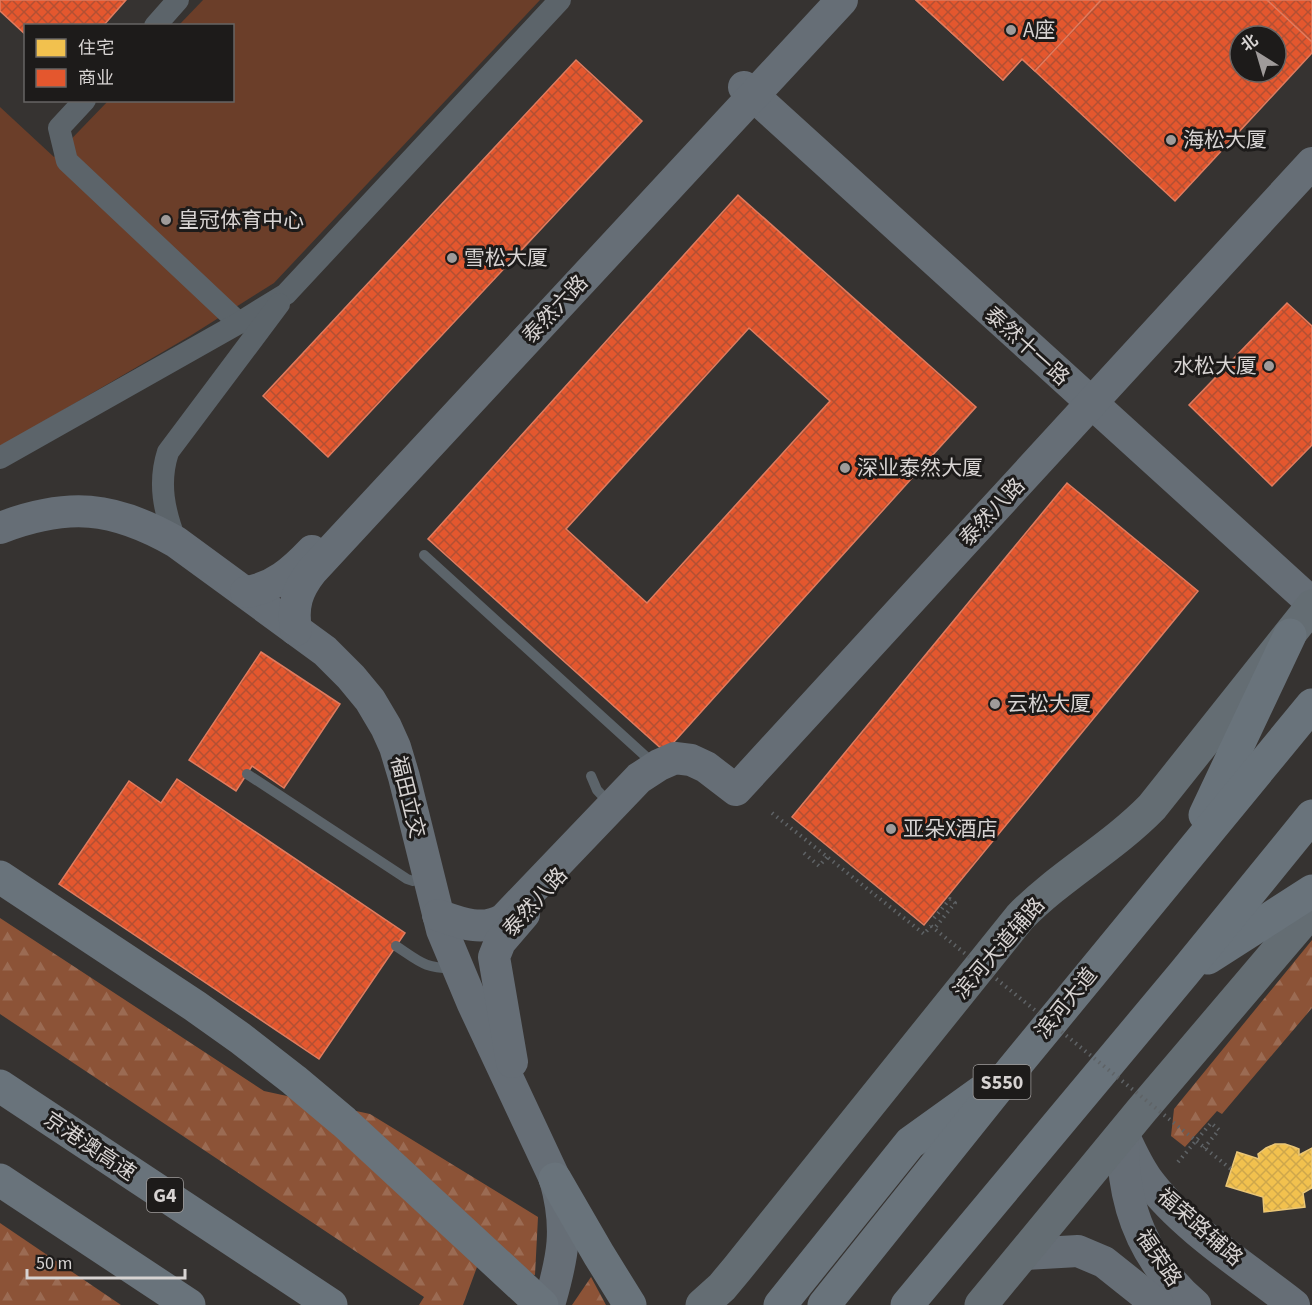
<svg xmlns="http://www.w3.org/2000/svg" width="1312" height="1305" font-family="'Source Sans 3','Noto Sans SC',sans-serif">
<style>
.forest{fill:url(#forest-firs)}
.garden{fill:#6b3e29}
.homes{fill:url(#homes-cross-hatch);stroke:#eac676;stroke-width:1.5}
.shops{fill:url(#shops-cross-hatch);stroke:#e07c5f;stroke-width:1.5;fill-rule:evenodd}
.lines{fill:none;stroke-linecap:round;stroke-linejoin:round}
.path{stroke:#5f6366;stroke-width:4;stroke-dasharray:1.5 4.5;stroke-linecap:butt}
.lane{stroke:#5c646a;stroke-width:10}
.street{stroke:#5c646a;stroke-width:22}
.secondary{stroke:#666e76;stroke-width:32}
.primary{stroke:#646d73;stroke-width:33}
.highway{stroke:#69737b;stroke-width:33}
.path-bridge{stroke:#5f6366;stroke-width:4;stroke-dasharray:1.5 4.5;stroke-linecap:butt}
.poi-dot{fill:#9f9b9a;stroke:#1d1b1a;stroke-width:2}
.labels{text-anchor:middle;stroke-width:6;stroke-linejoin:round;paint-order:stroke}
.shield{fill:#1d1b1a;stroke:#9f9c9b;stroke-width:1.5}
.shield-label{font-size:20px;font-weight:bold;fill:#d7d3d2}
.poi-label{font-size:21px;fill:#d7d3d2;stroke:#1d1b1a;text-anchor:start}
.street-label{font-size:21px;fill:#d7d3d2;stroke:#1d1b1a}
</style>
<defs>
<pattern id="forest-firs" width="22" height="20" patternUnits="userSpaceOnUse" patternTransform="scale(1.5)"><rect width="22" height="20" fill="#8c5337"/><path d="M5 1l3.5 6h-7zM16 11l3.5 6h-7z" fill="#9b6b53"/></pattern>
<pattern id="homes-cross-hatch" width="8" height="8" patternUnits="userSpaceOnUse" patternTransform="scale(1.5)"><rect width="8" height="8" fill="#f2c14e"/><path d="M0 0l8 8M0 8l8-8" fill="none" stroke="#cea74b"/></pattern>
<pattern id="shops-cross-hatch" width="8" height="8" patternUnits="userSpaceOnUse" patternTransform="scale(1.5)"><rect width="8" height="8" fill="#e4572e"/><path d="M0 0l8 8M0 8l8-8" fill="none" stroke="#b35033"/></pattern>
</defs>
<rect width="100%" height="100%" fill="#363331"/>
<g class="forest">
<polygon points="0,918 264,1091 370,1114 538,1217 535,1275 477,1267 463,1305 419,1305 424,1297 0,1014"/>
<polygon points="1312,940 1312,1008 1222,1114 1217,1111 1185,1147 1171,1136 1174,1109"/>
<polygon points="0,1223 121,1305 0,1305"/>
<polygon points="591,1277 606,1305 572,1305"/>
</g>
<polygon class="garden" points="203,0 540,0 274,283 190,336 0,447 0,107 54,157 108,101 232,100 232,26 179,25"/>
<polygon class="homes" points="1275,1144 1285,1144 1294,1147 1299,1149 1299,1155 1312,1148 1312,1188 1303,1193 1305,1207 1264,1212 1263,1197 1226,1186 1237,1152 1259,1159 1258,1154 1266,1148"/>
<g class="shops">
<polygon points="0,0 126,0 103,26 26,26 26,35 0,11"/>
<path d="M916 0H1312V53L1175 201 1022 59 1003 80ZM1240 36H1276V72H1240Z"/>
<polygon points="916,0 1101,0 1035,71 1022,59 1003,80"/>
<polygon points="1267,0 1312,0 1312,42"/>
<polygon points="576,60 642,121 328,457 263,396"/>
<path d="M738 195 976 407 665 752 428 539ZM749 328 830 401 647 603 566 529Z"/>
<polygon points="1287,303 1312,326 1312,445 1272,486 1189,405"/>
<polygon points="1067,483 1198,591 924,925 792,817"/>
<polygon points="261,652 340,704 284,788 252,766 236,791 189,760"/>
<polygon points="177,779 405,933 319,1059 59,884 129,781 161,803"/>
</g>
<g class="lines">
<g class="path">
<polyline points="772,813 924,934 931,926"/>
<polyline points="804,853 819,866 827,857"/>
<polyline points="934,918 950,899 955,903 934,929"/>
<polyline points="1178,1162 1211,1123 1219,1130 1204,1148"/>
</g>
<g class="lane">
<polyline points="424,555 654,764"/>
<polyline points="247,774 407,879 413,881 425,878"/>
<polyline points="591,776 597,790 611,805"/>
<path d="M396 946C420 962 425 969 455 968"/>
</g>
<g class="street">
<polyline points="155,26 178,0"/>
<polyline points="85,100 59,128 67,161 239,323"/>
<polyline points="0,458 239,323 286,294 560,0"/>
<path d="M176 542C164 511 158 483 168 452L279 304"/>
</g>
<g class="secondary">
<polyline points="744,87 1312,603"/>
<path d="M0 528C68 502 113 506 176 542L325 651 351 677 370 700 386 727 395 747 404 777 442 930 473 1004 555 1179C569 1228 563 1257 549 1305"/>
<path d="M246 592C274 588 293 571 312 551"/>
<path d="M296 630C292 606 297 590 312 571L842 0"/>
<path d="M438 915C460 923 483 932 504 919L639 778 659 765 675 758 691 760 706 767 736 790 1312 163"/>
<polyline points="512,1062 494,957 500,942 524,914"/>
<path d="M1123 1134C1130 1149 1137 1165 1147 1179 1182 1227 1247 1268 1294 1305"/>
<path d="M1123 1144C1123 1209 1145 1262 1195 1305"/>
<polyline points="1025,1254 1078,1251 1104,1262 1158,1305"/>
</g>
<g class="primary">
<path d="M702 1305 722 1287 737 1269 1020 917C1060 876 1112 848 1152 807L1312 606"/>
<polyline points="981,1305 1141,1111 1312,910"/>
</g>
<g class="highway">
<polyline points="1205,815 1290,635"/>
<polyline points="0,877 195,1006 240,1038 294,1080 344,1122 542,1305"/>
<polyline points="1208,958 1312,891"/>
<polyline points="0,1086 331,1305"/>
<polyline points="555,1179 599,1255 630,1305"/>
<polyline points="0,1180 189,1305"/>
<polyline points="780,1305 910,1143 981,1092"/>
<polyline points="824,1305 1012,1070 1312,705"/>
<polyline points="907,1305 1184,973 1312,816"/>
</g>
<polyline class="path-bridge" points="931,926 1232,1170"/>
</g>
<g class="poi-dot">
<circle cx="1011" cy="30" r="6"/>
<circle cx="1171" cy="140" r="6"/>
<circle cx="166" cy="220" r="6"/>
<circle cx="452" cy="258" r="6"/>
<circle cx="1269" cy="366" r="6"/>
<circle cx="845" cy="468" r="6"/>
<circle cx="995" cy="704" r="6"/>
<circle cx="891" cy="829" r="6"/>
</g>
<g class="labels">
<g class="shield">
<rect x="973.5" y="1065" width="57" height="34" rx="4.5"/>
<rect x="147" y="1178" width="36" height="34" rx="4.5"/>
</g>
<g class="shield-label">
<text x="1002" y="1089">S550</text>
<text x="165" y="1202">G4</text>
</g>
<g class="poi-label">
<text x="1023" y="37">A座</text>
<text x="1183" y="147">海松大厦</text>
<text x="178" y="227">皇冠体育中心</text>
<text x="464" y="265">雪松大厦</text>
<text x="1257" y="373" text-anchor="end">水松大厦</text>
<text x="857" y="475">深业泰然大厦</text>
<text x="1007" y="711">云松大厦</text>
<text x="903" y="836">亚朵X酒店</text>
</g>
<g class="street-label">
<text transform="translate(555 309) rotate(-47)" y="7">泰然六路</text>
<text transform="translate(1027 346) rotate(42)" y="7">泰然十一路</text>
<text transform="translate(992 512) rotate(-47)" y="7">泰然八路</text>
<text transform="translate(408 797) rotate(76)" y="7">福田立交</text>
<text transform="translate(535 902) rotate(-48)" y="7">泰然八路</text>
<text transform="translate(999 948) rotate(-49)" y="7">滨河大道辅路</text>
<text transform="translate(1066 1003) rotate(-51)" y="7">滨河大道</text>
<text transform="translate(90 1146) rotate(34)" y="7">京港澳高速</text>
<text transform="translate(1200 1227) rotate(41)" y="7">福荣路辅路</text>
<text transform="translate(1159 1258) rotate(56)" y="7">福荣路</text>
</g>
</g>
<rect x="24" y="24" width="210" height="78" fill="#1d1b1a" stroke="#676564" stroke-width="1.5"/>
<rect x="36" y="39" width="30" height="18" fill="#f2c14e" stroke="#676564" stroke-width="1.5"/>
<text x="78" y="54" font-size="18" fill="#d7d3d2">住宅</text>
<rect x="36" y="69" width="30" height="18" fill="#e4572e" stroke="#676564" stroke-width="1.5"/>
<text x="78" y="84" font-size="18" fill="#d7d3d2">商业</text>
<g transform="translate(1258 54) rotate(323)"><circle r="28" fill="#1d1b1a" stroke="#676564" stroke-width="1.5"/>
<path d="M0-4.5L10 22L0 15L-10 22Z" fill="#9f9b9a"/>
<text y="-9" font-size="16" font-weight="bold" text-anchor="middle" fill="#d7d3d2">北</text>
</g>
<path d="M27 1269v9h158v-9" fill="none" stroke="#d7d3d2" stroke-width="3"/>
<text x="36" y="1269" font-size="18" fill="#d7d3d2" stroke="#1d1b1a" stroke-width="4.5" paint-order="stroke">50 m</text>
</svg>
